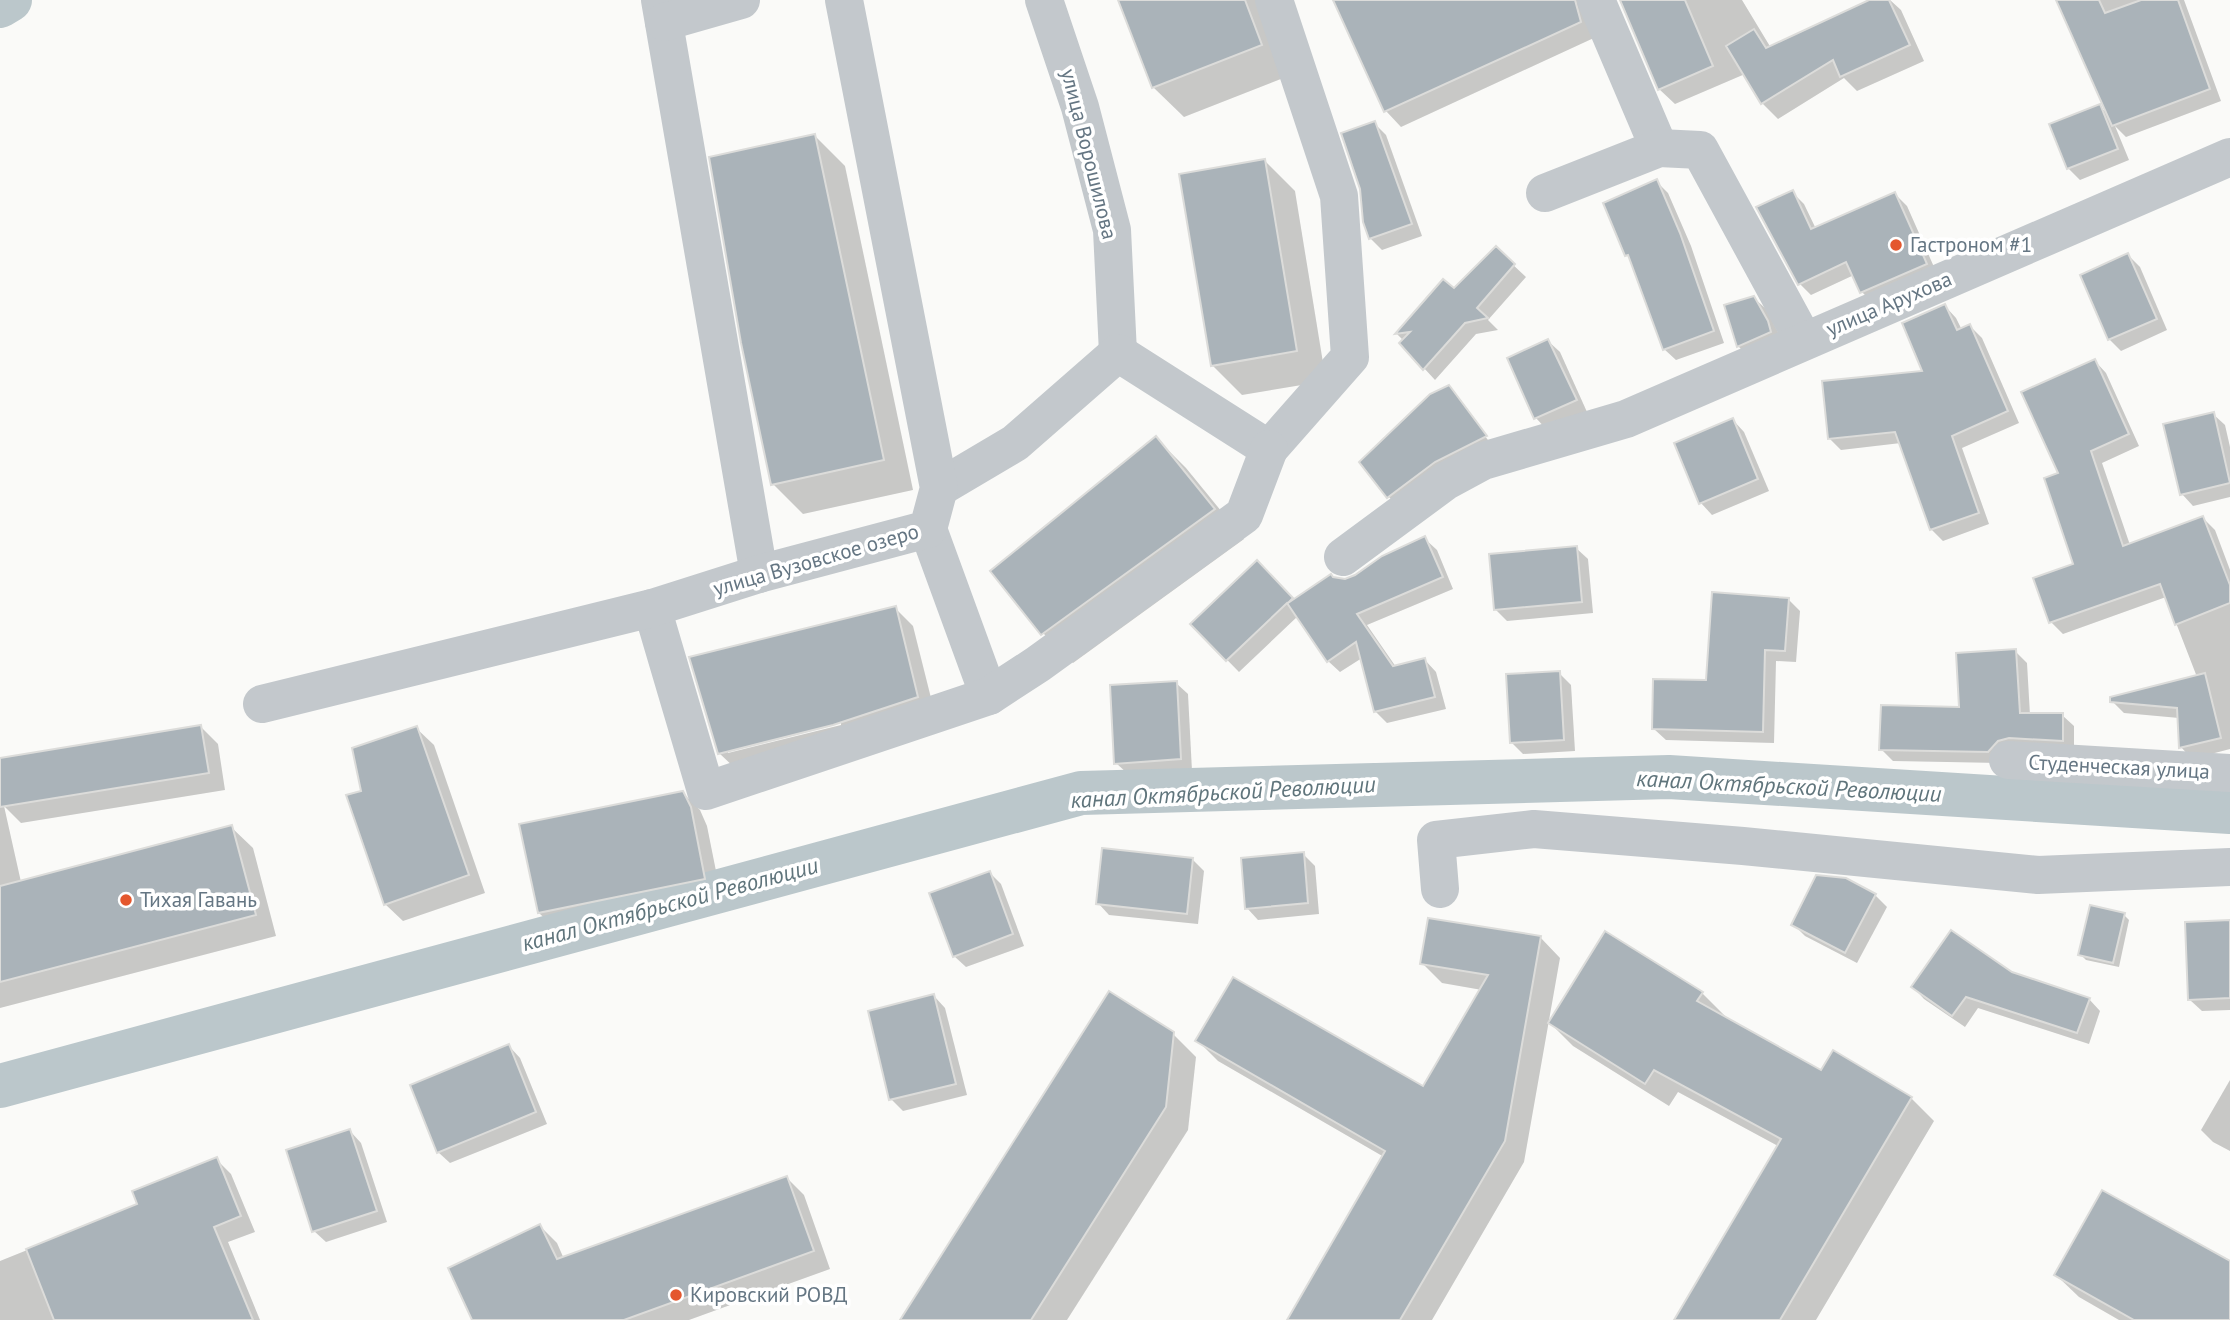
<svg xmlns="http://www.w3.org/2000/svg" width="2230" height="1320" font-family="'PT Sans',sans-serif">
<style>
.shadow{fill:#0003;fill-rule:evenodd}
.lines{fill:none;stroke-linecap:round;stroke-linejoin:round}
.canal{stroke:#bbc7cb;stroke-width:44}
.building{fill:#aab3b9;stroke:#dcdcda;stroke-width:2}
.minor{stroke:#c3c8cc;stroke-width:38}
.poi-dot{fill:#e4572e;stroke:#fff;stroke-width:2.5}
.labels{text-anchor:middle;stroke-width:7;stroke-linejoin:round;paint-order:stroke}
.street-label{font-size:21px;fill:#657683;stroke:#fff}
.poi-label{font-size:21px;fill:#657683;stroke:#fff;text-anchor:start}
.water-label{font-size:23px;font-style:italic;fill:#60757c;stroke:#fff}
</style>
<rect width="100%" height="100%" fill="#fafaf8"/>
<g class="shadow">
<polygon points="1119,0 1262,0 1291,75 1184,117 1154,88"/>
<polygon points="1335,0 1597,0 1596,37 1401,127 1386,111"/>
<polygon points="1622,0 1742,0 1771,48 1873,0 1890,0 1901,10 1924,61 1857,91 1844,78 1778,119 1762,103 1745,74 1675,104 1659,89"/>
<polygon points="2058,0 2184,0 2221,101 2126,137 2115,126 2129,160 2080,180 2068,168 2099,106 2109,115"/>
<polygon points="1374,123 1386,135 1422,236 1382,250 1370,238"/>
<polygon points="815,136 845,166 913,490 803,514 773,484"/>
<polygon points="1265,161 1295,191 1326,381 1242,395 1212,365"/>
<polygon points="1656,181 1668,193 1691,246 1724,343 1676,360 1664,349 1632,260 1627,255"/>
<polygon points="1792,192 1804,204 1816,229 1895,194 1907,206 1938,276 1874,304 1862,292 1854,275 1811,295 1800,284"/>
<polygon points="1496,249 1526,277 1488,320 1498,330 1476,334 1435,380 1401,343 1404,341 1397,334 1443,281 1454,291"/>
<polygon points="2128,255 2140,267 2167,330 2121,351 2109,339"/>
<polygon points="1754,298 1766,309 1779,334 1750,358 1738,346"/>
<polygon points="1945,306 1956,318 1962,330 1970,326 1982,338 2019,423 1962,448 1989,524 1943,541 1931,529 1901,443 1841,450 1829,438 1925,373"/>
<polygon points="1548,341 1560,352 1587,412 1547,430 1536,418 1509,359"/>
<polygon points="2095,361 2106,373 2139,446 2102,463 2130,545 2203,518 2215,530 2230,570 2230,749 2192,759 2181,747 2179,718 2124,713 2112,701 2197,677 2166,597 2063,634 2051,622 2075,565 2061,474"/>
<polygon points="1448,387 1458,397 1455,397 1491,444 1400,508 1388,496"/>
<polygon points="2213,414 2225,425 2230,447 2230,497 2193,506 2182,494"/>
<polygon points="1733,420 1744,432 1769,491 1712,515 1701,503 1676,444"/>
<polygon points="1156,438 1186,468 1244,539 1073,663 1043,633"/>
<polygon points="1425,539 1437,550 1453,589 1367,625 1396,667 1425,660 1436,672 1446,709 1387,723 1375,711 1362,658 1340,672 1328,661 1298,616 1239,672 1192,624 1257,562 1294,601 1345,581"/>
<polygon points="1576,548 1588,559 1593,613 1507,621 1495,609"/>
<polygon points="1788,599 1800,611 1796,662 1776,661 1774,743 1666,740 1654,729 1707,682"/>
<path d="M895 608 913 626 935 714 737 770 719 753ZM841 722V725L728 753V750Z"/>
<polygon points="2015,651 2027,663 2030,715 2062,715 2074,726 2074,752 2000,763 1893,761 1881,749 1961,709"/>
<polygon points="1559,673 1571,685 1575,751 1523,754 1511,742"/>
<polygon points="1176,683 1188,694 1192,771 1128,774 1116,763"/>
<polygon points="201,727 218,744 225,790 21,823 4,806 21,882 231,827 253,848 276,936 0,1008 0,759"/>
<polygon points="416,728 434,745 485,893 403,921 385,904 363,792"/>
<polygon points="683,793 700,810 707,826 721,896 557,930 539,913"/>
<polygon points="1303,854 1315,866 1319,914 1258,920 1247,908"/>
<polygon points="1192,859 1204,871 1198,924 1109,915 1098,903"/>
<polygon points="990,873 1001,884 1024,946 966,967 954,956"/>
<polygon points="1875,895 1887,907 1857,963 1805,936 1793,924"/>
<polygon points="2124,915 2129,920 2119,967 2086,960 2080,954"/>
<polygon points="2230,922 2230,1010 2202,1011 2190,1000"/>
<polygon points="1540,937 1560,958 1524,1162 1432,1320 1289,1320 1384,1157 1218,1061 1198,1041 1424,1089 1482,990 1442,983 1422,963"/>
<polygon points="2011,973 2089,999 2100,1011 2089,1044 1978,1008 1965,1027 1924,999 1913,987"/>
<polygon points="1702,993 1725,1016 1724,1018 1822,1072 1911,1098 1934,1121 1816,1320 1681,1320 1778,1146 1678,1092 1669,1106 1573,1046 1550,1023"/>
<polygon points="934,996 945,1008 967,1095 903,1111 891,1099"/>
<polygon points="1173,1034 1196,1057 1188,1130 1067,1320 902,1320"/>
<polygon points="509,1046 520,1058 547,1124 450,1163 438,1152"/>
<polygon points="2230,1080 2230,1151 2213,1142 2201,1130"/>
<polygon points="350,1131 361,1143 387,1222 326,1242 314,1231"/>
<polygon points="216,1159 231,1174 255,1232 228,1242 260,1320 0,1320 0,1261 139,1205"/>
<polygon points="787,1178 804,1195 830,1269 689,1320 474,1320 540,1226 557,1243 564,1259"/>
<polygon points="2230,1263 2230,1320 2119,1320 2079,1297 2056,1275"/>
</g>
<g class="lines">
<g class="canal">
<polyline points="0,6 10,0"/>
<polyline points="0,1086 1081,793 1669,777 2230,812"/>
</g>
</g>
<g class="building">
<polygon points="1118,0 1245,0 1262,45 1152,88"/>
<polygon points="1333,0 1575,0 1581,22 1384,112"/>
<polygon points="1620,0 1685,0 1713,66 1658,90"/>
<polygon points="1869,0 1889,0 1910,45 1840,77 1833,60 1761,104 1726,46 1754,29 1766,48"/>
<polygon points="2056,0 2099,0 2105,13 2141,0 2178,0 2210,89 2112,126"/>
<polygon points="2100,104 2118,149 2067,169 2049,124"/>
<polygon points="1375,121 1412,224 1369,239 1363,222 1360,189 1341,133"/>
<polygon points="815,134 884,460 771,485 741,343 709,157"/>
<polygon points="1265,159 1297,351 1211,366 1179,174"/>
<polygon points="1657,179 1680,233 1714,331 1663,350 1628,255 1625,256 1603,203"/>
<polygon points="1793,190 1811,229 1895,192 1927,264 1860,293 1846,262 1798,285 1756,207"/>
<polygon points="1496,246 1515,264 1477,308 1488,318 1465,323 1423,370 1399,343 1410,332 1395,334 1443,279 1454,288"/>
<polygon points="2128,253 2157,319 2108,340 2080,275"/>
<polygon points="1754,296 1768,321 1771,332 1737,347 1724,305"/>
<polygon points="1945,304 1957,330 1970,324 2008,411 1952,436 1979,513 1930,530 1895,432 1828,439 1822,381 1922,371 1902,323"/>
<polygon points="1548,339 1577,400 1534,419 1507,358"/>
<polygon points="2095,359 2129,434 2091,451 2123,546 2203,516 2230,585 2230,603 2175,625 2160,584 2049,623 2033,578 2073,564 2044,478 2058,473 2021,392"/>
<polygon points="1449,385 1487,436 1435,462 1387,498 1359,462 1430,394"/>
<polygon points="2214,412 2230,483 2180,495 2163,424"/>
<polygon points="1733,418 1758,479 1699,504 1674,443"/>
<polygon points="1156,436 1215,509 1041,635 990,571"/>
<polygon points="1425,536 1443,577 1357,614 1393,666 1425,658 1435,697 1374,712 1356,642 1327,662 1287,603 1226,661 1190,624 1257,560 1293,598 1288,603 1331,574 1333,577 1345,579 1355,575 1382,556"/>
<polygon points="1577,546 1582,602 1494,610 1489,554"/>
<polygon points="1712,592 1789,598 1785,651 1765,650 1763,732 1652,729 1653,679 1706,680"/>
<polygon points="896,606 918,697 833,725 718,754 689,657"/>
<polygon points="2016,649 2020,713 2063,713 2063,741 2009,738 1998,741 1988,752 1879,750 1881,705 1959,707 1956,653"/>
<polygon points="1560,671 1564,740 1510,743 1506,674"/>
<polygon points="2205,673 2221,738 2179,748 2177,708 2110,702 2110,697"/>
<polygon points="1177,681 1181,759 1114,764 1110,685"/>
<polygon points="201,725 209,773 0,807 0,758"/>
<polygon points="417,726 469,875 384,905 346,795 361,791 352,748"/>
<polygon points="683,791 691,807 705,879 538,913 519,824"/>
<polygon points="232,825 256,915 0,982 0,886"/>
<polygon points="1102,848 1193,858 1187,914 1096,904"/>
<polygon points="1304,852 1308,903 1245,909 1241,858"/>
<polygon points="990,871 1013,934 953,957 929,893"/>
<polygon points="1816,875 1846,878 1876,894 1845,953 1791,925"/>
<polygon points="2090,905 2125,913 2113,963 2078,955"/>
<polygon points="1428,918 1541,936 1505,1141 1400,1320 1287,1320 1385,1151 1195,1041 1233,977 1423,1086 1488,975 1420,964"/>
<polygon points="2230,920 2230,998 2188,1000 2185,922"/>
<polygon points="1951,930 2012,972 2090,998 2077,1033 1966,997 1952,1016 1911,987"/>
<polygon points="1605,931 1703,992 1697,1001 1821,1070 1833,1050 1912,1097 1780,1320 1674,1320 1781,1139 1654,1070 1645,1084 1548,1023"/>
<polygon points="1109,991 1174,1032 1166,1107 1031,1320 900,1320"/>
<polygon points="934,994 956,1084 889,1100 868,1011"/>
<polygon points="509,1044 536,1112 437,1153 410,1085"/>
<polygon points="350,1129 377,1211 312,1232 286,1150"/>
<polygon points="217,1157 241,1216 214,1227 253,1320 54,1320 26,1249 137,1204 132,1191"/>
<polygon points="787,1176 814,1251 624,1320 472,1320 448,1268 540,1224 557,1259"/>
<polygon points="2102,1190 2230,1261 2230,1320 2134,1320 2054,1275"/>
</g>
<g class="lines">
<g class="minor">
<polyline points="660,0 759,574"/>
<polyline points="1044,0 1080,107 1112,230 1118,353"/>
<polyline points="1596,0 1659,148"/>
<polyline points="664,22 741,0"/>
<polyline points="1545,193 1659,148 1700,150 1804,341"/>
<polyline points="939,488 1015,443 1118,353 1269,449 1350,357 1339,196 1274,0"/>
<polyline points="928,529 989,696"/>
<polyline points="1343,557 1446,481 1483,461 1626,419 2230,157"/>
<polyline points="652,608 706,791 989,696 1038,664 1244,515 1269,449"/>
<polyline points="262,704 652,608 759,574 928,529 939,488 844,0"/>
<polyline points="2008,760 2230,773"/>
<polyline points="1440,889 1436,840 1534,829 1743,846 2038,875 2230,867"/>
</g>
</g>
<g class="poi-dot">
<circle cx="1896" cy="245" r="7"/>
<circle cx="126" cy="900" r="7"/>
<circle cx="676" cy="1295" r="7"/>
</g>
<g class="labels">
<g class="street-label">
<text transform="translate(1089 154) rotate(76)" y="7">улица Ворошилова</text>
<text transform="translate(1889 304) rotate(-23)" y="7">улица Арухова</text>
<text transform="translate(816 560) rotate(-16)" y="7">улица Вузовское озеро</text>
<text transform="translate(2119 767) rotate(3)" y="7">Студенческая улица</text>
</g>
<g class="poi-label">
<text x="1910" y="252">Гастроном #1</text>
<text x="140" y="907">Тихая Гавань</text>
<text x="690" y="1302">Кировский РОВД</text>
</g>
<g class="water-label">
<text transform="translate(1789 786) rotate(3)" y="8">канал Октябрьской Революции</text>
<text transform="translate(1223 792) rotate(-3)" y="8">канал Октябрьской Революции</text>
<text transform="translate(670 904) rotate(-15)" y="8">канал Октябрьской Революции</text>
</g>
</g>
</svg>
